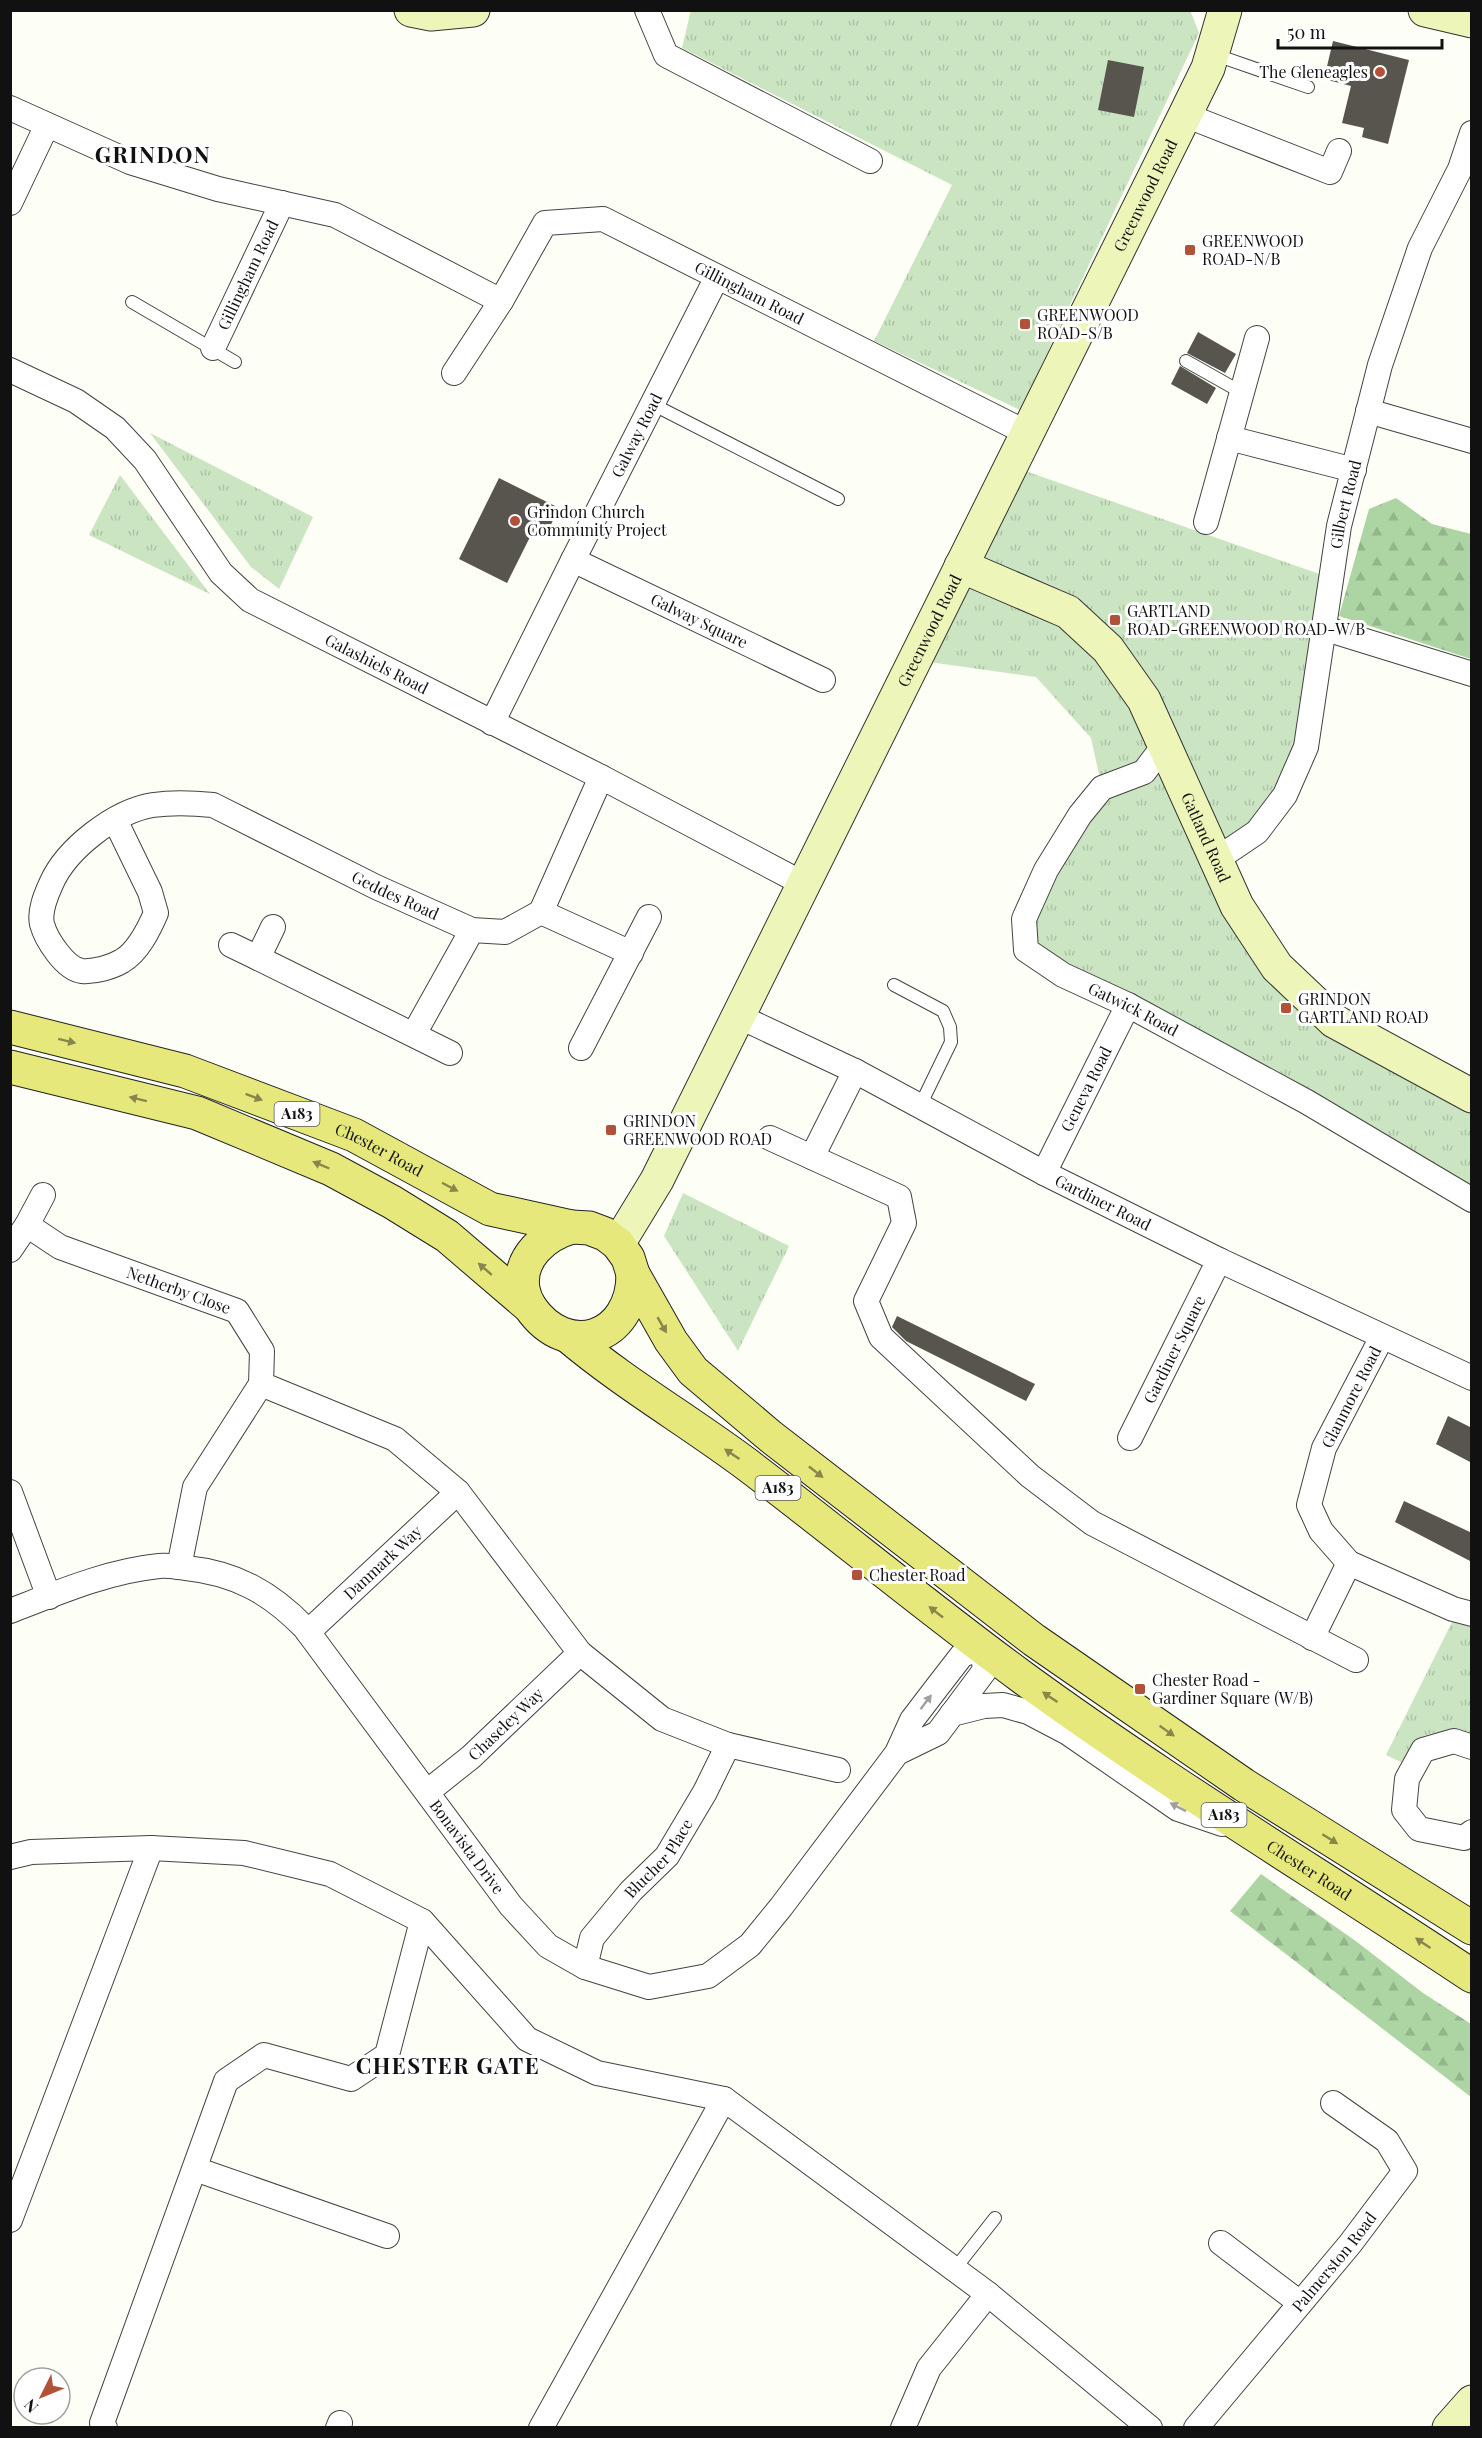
<svg xmlns="http://www.w3.org/2000/svg" width="1482" height="2438" font-family="'Playfair Display',serif">
<style>
.grass{fill:url(#grass-tufts)}
.forest{fill:url(#forest-firs)}
.building{fill:#58544e}
.lines{fill:none;stroke-linecap:round;stroke-linejoin:round}
.lane-casing{stroke:#444;stroke-width:14}
.street-casing{stroke:#444;stroke-width:26}
.secondary-casing{stroke:#333;stroke-width:35}
.primary-casing{stroke:#222;stroke-width:35}
.lane{stroke:#fff;stroke-width:12}
.street{stroke:#fff;stroke-width:24}
.secondary{stroke:#edf6b8;stroke-width:33}
.primary{stroke:#e7e87b;stroke-width:33}
.oneway{fill:#87874b}
.oneway2{fill:#a0a0a0}
.poi-dot{fill:#b15138;stroke:#fff;stroke-width:2}
.labels{text-anchor:middle;stroke-width:6;stroke-linejoin:round;paint-order:stroke}
.shield{fill:#fff;stroke:#585858;stroke-width:1.5}
.shield-label{font-size:15px;font-weight:bold;fill:#111}
.poi-label{font-size:16px;fill:#111;stroke:#fff;text-anchor:start}
.street-label{font-size:16px;fill:#111;stroke:#fff}
.district-label{font-size:22px;font-weight:bold;letter-spacing:1.5px;fill:#111;stroke:#fff}
</style>
<defs>
<pattern id="grass-tufts" width="24" height="20" patternUnits="userSpaceOnUse" patternTransform="scale(1.5)"><rect width="24" height="20" fill="#cbe5c2"/><path d="M3 7l-1-3M5 7V3M7 7l1-3M15 17l-1-3M17 17v-4M19 17l1-3" fill="none" stroke="#adc3a6"/></pattern>
<pattern id="forest-firs" width="22" height="20" patternUnits="userSpaceOnUse" patternTransform="scale(1.5)"><rect width="22" height="20" fill="#add4a3"/><path d="M5 1l3.5 6h-7zM16 11l3.5 6h-7z" fill="#94b58b"/></pattern>
</defs>
<rect width="100%" height="100%" fill="#fdfef5"/>
<g class="grass">
<polygon points="691,10 1190,10 1199,33 1020,410 874,341 952,185 682,48"/>
<polygon points="150,433 313,517 279,589 251,567"/>
<polygon points="1011,466 1331,578 1285,795 1217,859 1277,967 1471,1096 1471,1200 1026,950 1024,919 1102,788 1091,738 1036,677 915,660"/>
<polygon points="120,475 210,594 89,535"/>
<polygon points="683,1193 789,1246 738,1351 664,1236"/>
<path d="M1453 1620 1471 1625V1736C1457 1732 1432 1729 1419 1739 1413 1745 1408 1756 1403 1763L1386 1755Z"/>
</g>
<g class="forest">
<polygon points="1396,498 1432,524 1471,534 1471,659 1339,616 1369,509"/>
<polygon points="1261,1874 1357,1942 1423,1993 1471,2024 1471,2097 1230,1911"/>
</g>
<g class="building">
<polygon points="1333,41 1409,60 1388,144 1362,137 1364,128 1342,123 1351,86 1324,79"/>
<polygon points="1108,60 1144,67 1134,117 1098,110"/>
<polygon points="1198,332 1236,354 1225,373 1187,353"/>
<polygon points="1180,366 1216,388 1207,404 1171,384"/>
<polygon points="499,478 559,508 544,539 532,533 507,583 459,559"/>
<polygon points="897,1316 1035,1384 1026,1401 906,1341 892,1327"/>
<polygon points="1448,1416 1472,1428 1472,1463 1436,1444"/>
<polygon points="1404,1501 1472,1533 1472,1562 1395,1522"/>
</g>
<g class="lines">
<g class="lane-casing">
<g id="lane">
<polyline points="1213,54 1308,87"/>
<polyline points="132,302 235,362"/>
<polyline points="1186,361 1241,392"/>
<polyline points="652,404 838,499"/>
<polyline points="894,985 943,1011 950,1027 951,1042 920,1106"/>
<polyline points="954,2270 995,2218"/>
</g>
</g>
<g class="street-casing">
<g id="street">
<polyline points="647,10 666,55 870,161"/>
<path id="s1" d="M10 108 130 162 218 189 335 215 501 301 545 223 603 219 1027 433"/>
<polyline points="1185,115 1330,172 1339,151"/>
<polyline points="10,203 47,125"/>
<path id="s2" d="M213 348 282 203"/>
<path id="s3" d="M10 370 76 401 115 428 145 460 221 573 250 600 601 777 804 884"/>
<polyline points="454,373 501,301"/>
<polyline points="1368,411 1472,441"/>
<polyline points="1229,438 1354,470"/>
<polyline points="1206,522 1257,338"/>
<path id="s4" d="M573 560 823 680"/>
<polyline points="1323,628 1472,674"/>
<path id="s5" d="M492 723 573 560 717 277"/>
<path id="s6" d="M1165 744 1144 772 1102 788 1080 815 1046 870 1024 919 1026 950 1063 975 1128 1005 1307 1102 1472 1200"/>
<path id="s7" d="M115 820 150 892 156 913C149 929 138 952 122 961 112 967 95 972 82 971 65 969 46 939 42 924 39 911 46 895 51 884 66 849 115 811 153 805 174 802 193 803 213 805L376 887 472 930 505 932 541 912 601 777"/>
<path id="s8" d="M1217 859 1257 832 1285 795 1306 747 1339 526 1380 365 1420 248 1460 169 1472 133"/>
<polyline points="541,912 631,953"/>
<polyline points="231,945 258,958 273,927"/>
<polyline points="258,958 450,1053"/>
<path id="s9" d="M738 1016 855 1071 1044 1173 1219 1260 1472 1378"/>
<polyline points="414,1034 472,930"/>
<polyline points="581,1048 649,917"/>
<polyline points="770,1138 899,1197 904,1223 866,1301 881,1337 1030,1476 1092,1523 1356,1660"/>
<polyline points="812,1157 855,1071"/>
<path id="s10" d="M1044 1173 1128 1005"/>
<path id="s11" d="M43 1195 27 1225 60 1247 237 1311 262 1351 261 1384 195 1487 179 1567"/>
<polyline points="10,1250 27,1225"/>
<polyline points="1382,1337 1324,1448 1309,1505 1321,1531 1349,1563 1453,1609 1472,1614"/>
<polyline points="261,1384 395,1439 458,1492 580,1653 662,1719 728,1745 838,1770"/>
<path id="s12" d="M1130 1438 1219 1260"/>
<polyline points="10,1492 49,1597"/>
<path id="s13" d="M10 1611C57 1593 108 1571 159 1566 168 1565 177 1567 186 1568 236 1573 271 1593 305 1628L511 1906 548 1946 585 1967 649 1987 708 1976 750 1945 781 1907 897 1753 912 1720 938 1686 962 1655 982 1648 985 1670 938 1733 897 1753"/>
<path id="s14" d="M308 1632 458 1492"/>
<polyline points="1312,1638 1349,1563"/>
<polyline points="952,1714 984,1706 1003,1705 1028,1712 1068,1733 1178,1809 1222,1824"/>
<polyline points="1472,1747 1454,1741 1423,1750 1407,1779 1404,1810 1419,1829 1464,1838 1472,1832"/>
<path id="s15" d="M427 1792 471 1757 580 1653"/>
<polyline points="10,1857 31,1852 151,1848 244,1853 330,1874 422,1921 527,2039 597,2073 724,2099 988,2294 1150,2428"/>
<path id="s16" d="M585 1967 592 1938 631 1891 667 1856 705 1792 728 1745"/>
<polyline points="195,2169 387,2236"/>
<polyline points="10,2220 151,1848"/>
<polyline points="1221,2243 1300,2303"/>
<polyline points="105,2428 102,2423 226,2081 264,2055 351,2079 387,2055 422,1921"/>
<polyline points="338,2428 340,2423"/>
<polyline points="541,2428 724,2099"/>
<polyline points="903,2428 929,2368 988,2294"/>
<path id="s17" d="M1196 2428 1350 2244 1405 2171 1387 2141 1333 2103"/>
</g>
</g>
<g class="secondary-casing">
<g id="secondary">
<polyline points="411,10 431,14 473,10"/>
<polyline points="1425,10 1472,21"/>
<path id="s18" d="M961 566 1068 612 1108 649 1144 700 1237 906 1277 967 1334 1021 1472 1096"/>
<path id="s19" d="M618 1244 657 1180 1185 115 1208 68 1225 10"/>
<polyline points="1449,2428 1472,2402"/>
</g>
</g>
<g class="primary-casing">
<g id="primary">
<path id="s20" d="M10 1027 185 1071 354 1135 490 1209 572 1227 589 1228 605 1234 618 1244 628 1258 633 1274 671 1341 693 1371 770 1436 1034 1640 1244 1785 1472 1928"/>
<path d="M10 1067 197 1113 331 1169 392 1202 447 1236 530 1307C567 1361 633 1339 633 1274"/>
<path d="M530 1307C527 1302 524 1295 523 1289 518 1257 545 1235 572 1227"/>
<path id="s21" d="M568 1336C625 1384 689 1421 749 1466 840 1535 929 1609 1022 1677 1167 1783 1322 1876 1472 1976"/>
</g>
</g>
<use href="#lane" class="lane"/>
<use href="#street" class="street"/>
<use href="#secondary" class="secondary"/>
<use href="#primary" class="primary"/>
</g>
<defs><path id="oneway-solid" d="M-6-.8H1V-3.2L6.5 0L1 3.2V.8H-6Z" transform="scale(1.5)"/></defs>
<g class="oneway">
<use href="#oneway-solid" transform="translate(67 1041) rotate(14)"/>
<use href="#oneway-solid" transform="translate(254 1097) rotate(21)"/>
<use href="#oneway-solid" transform="translate(138 1099) rotate(-166)"/>
<use href="#oneway-solid" transform="translate(321 1165) rotate(-157)"/>
<use href="#oneway-solid" transform="translate(450 1187) rotate(28)"/>
<use href="#oneway-solid" transform="translate(485 1269) rotate(-139)"/>
<use href="#oneway-solid" transform="translate(662 1325) rotate(60)"/>
<use href="#oneway-solid" transform="translate(732 1454) rotate(-146)"/>
<use href="#oneway-solid" transform="translate(816 1472) rotate(38)"/>
<use href="#oneway-solid" transform="translate(936 1612) rotate(-142)"/>
<use href="#oneway-solid" transform="translate(1050 1697) rotate(-146)"/>
<use href="#oneway-solid" transform="translate(1167 1731) rotate(35)"/>
<use href="#oneway-solid" transform="translate(1330 1839) rotate(32)"/>
<use href="#oneway-solid" transform="translate(1423 1943) rotate(-146)"/>
</g>
<g class="oneway2">
<use href="#oneway-solid" transform="translate(926 1702) rotate(-53)"/>
<use href="#oneway-solid" transform="translate(1178 1807) rotate(-153)"/>
</g>
<g class="poi-dot">
<circle cx="1380" cy="72" r="6"/>
<rect x="1184" y="244" width="12" height="12" rx="3"/>
<rect x="1019" y="318" width="12" height="12" rx="3"/>
<circle cx="515" cy="521" r="6"/>
<rect x="1109" y="614" width="12" height="12" rx="3"/>
<rect x="1280" y="1002" width="12" height="12" rx="3"/>
<rect x="605" y="1124" width="12" height="12" rx="3"/>
<rect x="851" y="1569" width="12" height="12" rx="3"/>
<rect x="1134" y="1683" width="12" height="12" rx="3"/>
</g>
<g class="labels">
<g class="shield">
<rect x="274.5" y="1102" width="45" height="24" rx="4.5"/>
<rect x="755.5" y="1476" width="45" height="24" rx="4.5"/>
<rect x="1201.5" y="1803" width="45" height="24" rx="4.5"/>
</g>
<g class="shield-label">
<text x="297" y="1119">A183</text>
<text x="778" y="1493">A183</text>
<text x="1224" y="1820">A183</text>
</g>
<g class="poi-label">
<text x="1368" y="78" text-anchor="end">The Gleneagles</text>
<text x="1202" y="247">GREENWOOD<tspan x="1202" dy="18">ROAD-N/B</tspan></text>
<text x="1037" y="321">GREENWOOD<tspan x="1037" dy="18">ROAD-S/B</tspan></text>
<text x="527" y="518">Grindon Church<tspan x="527" dy="18">Community Project</tspan></text>
<text x="1127" y="617">GARTLAND<tspan x="1127" dy="18">ROAD-GREENWOOD ROAD-W/B</tspan></text>
<text x="1298" y="1005">GRINDON<tspan x="1298" dy="18">GARTLAND ROAD</tspan></text>
<text x="623" y="1127">GRINDON<tspan x="623" dy="18">GREENWOOD ROAD</tspan></text>
<text x="869" y="1581">Chester Road</text>
<text x="1152" y="1686">Chester Road -<tspan x="1152" dy="18">Gardiner Square (W/B)</tspan></text>
</g>
<g class="street-label">
<text dy="6" stroke="none"><textPath href="#s19" startOffset="1174">Greenwood Road</textPath></text>
<text dy="6" stroke="none"><textPath href="#s2" startOffset="81">Gillingham Road</textPath></text>
<text dy="6" stroke="none"><textPath href="#s1" startOffset="842">Gillingham Road</textPath></text>
<text dy="6" stroke="none"><textPath href="#s5" startOffset="322">Galway Road</textPath></text>
<text dy="6" stroke="none"><textPath href="#s8" startOffset="393">Gilbert Road</textPath></text>
<text dy="6" stroke="none"><textPath href="#s4" startOffset="140">Galway Square</textPath></text>
<text dy="6" stroke="none"><textPath href="#s19" startOffset="688">Greenwood Road</textPath></text>
<text dy="6" stroke="none"><textPath href="#s3" startOffset="482">Galashiels Road</textPath></text>
<text dy="6" stroke="none"><textPath href="#s18" startOffset="384">Gatland Road</textPath></text>
<text dy="6" stroke="none"><textPath href="#s7" startOffset="706">Geddes Road</textPath></text>
<text dy="6" stroke="none"><textPath href="#s6" startOffset="387">Gatwick Road</textPath></text>
<text dy="6" stroke="none"><textPath href="#s10" startOffset="94">Geneva Road</textPath></text>
<text dy="6" stroke="none"><textPath href="#s20" startOffset="390">Chester Road</textPath></text>
<text dy="6" stroke="none"><textPath href="#s9" startOffset="410">Gardiner Road</textPath></text>
<text dy="6" stroke="none"><textPath href="#s11" startOffset="200">Netherby Close</textPath></text>
<text dy="6" stroke="none"><textPath href="#s12" startOffset="99">Gardiner Square</textPath></text>
<text transform="translate(1351 1397) rotate(-63)" y="6">Glanmore Road</text>
<text dy="6" stroke="none"><textPath href="#s14" startOffset="102">Danmark Way</textPath></text>
<text dy="6" stroke="none"><textPath href="#s15" startOffset="104">Chaseley Way</textPath></text>
<text dy="6" stroke="none"><textPath href="#s13" startOffset="592">Bonavista Drive</textPath></text>
<text dy="6" stroke="none"><textPath href="#s16" startOffset="134">Blucher Place</textPath></text>
<text dy="6" stroke="none"><textPath href="#s21" startOffset="914">Chester Road</textPath></text>
<text dy="6" stroke="none"><textPath href="#s17" startOffset="216">Palmerston Road</textPath></text>
</g>
<g class="district-label">
<text x="153" y="163">GRINDON</text>
<text x="448" y="2074">CHESTER GATE</text>
</g>
</g>
<rect width="1482" height="2438" fill="none" stroke="#111111" stroke-width="24"/>
<g transform="translate(42 2396) rotate(227)"><circle r="28" fill="#ffffff" stroke="#a0a0a0" stroke-width="1.5"/>
<path d="M0-4.5L10 22L0 15L-10 22Z" fill="#b15138"/>
<text y="-9" font-size="16" font-weight="bold" text-anchor="middle" fill="#111111">N</text>
</g>
<path d="M1278 39v9h164v-9" fill="none" stroke="#111111" stroke-width="3"/>
<text x="1287" y="39" font-size="18" fill="#111111" stroke="#ffffff" stroke-width="4.5" paint-order="stroke">50 m</text>
</svg>
